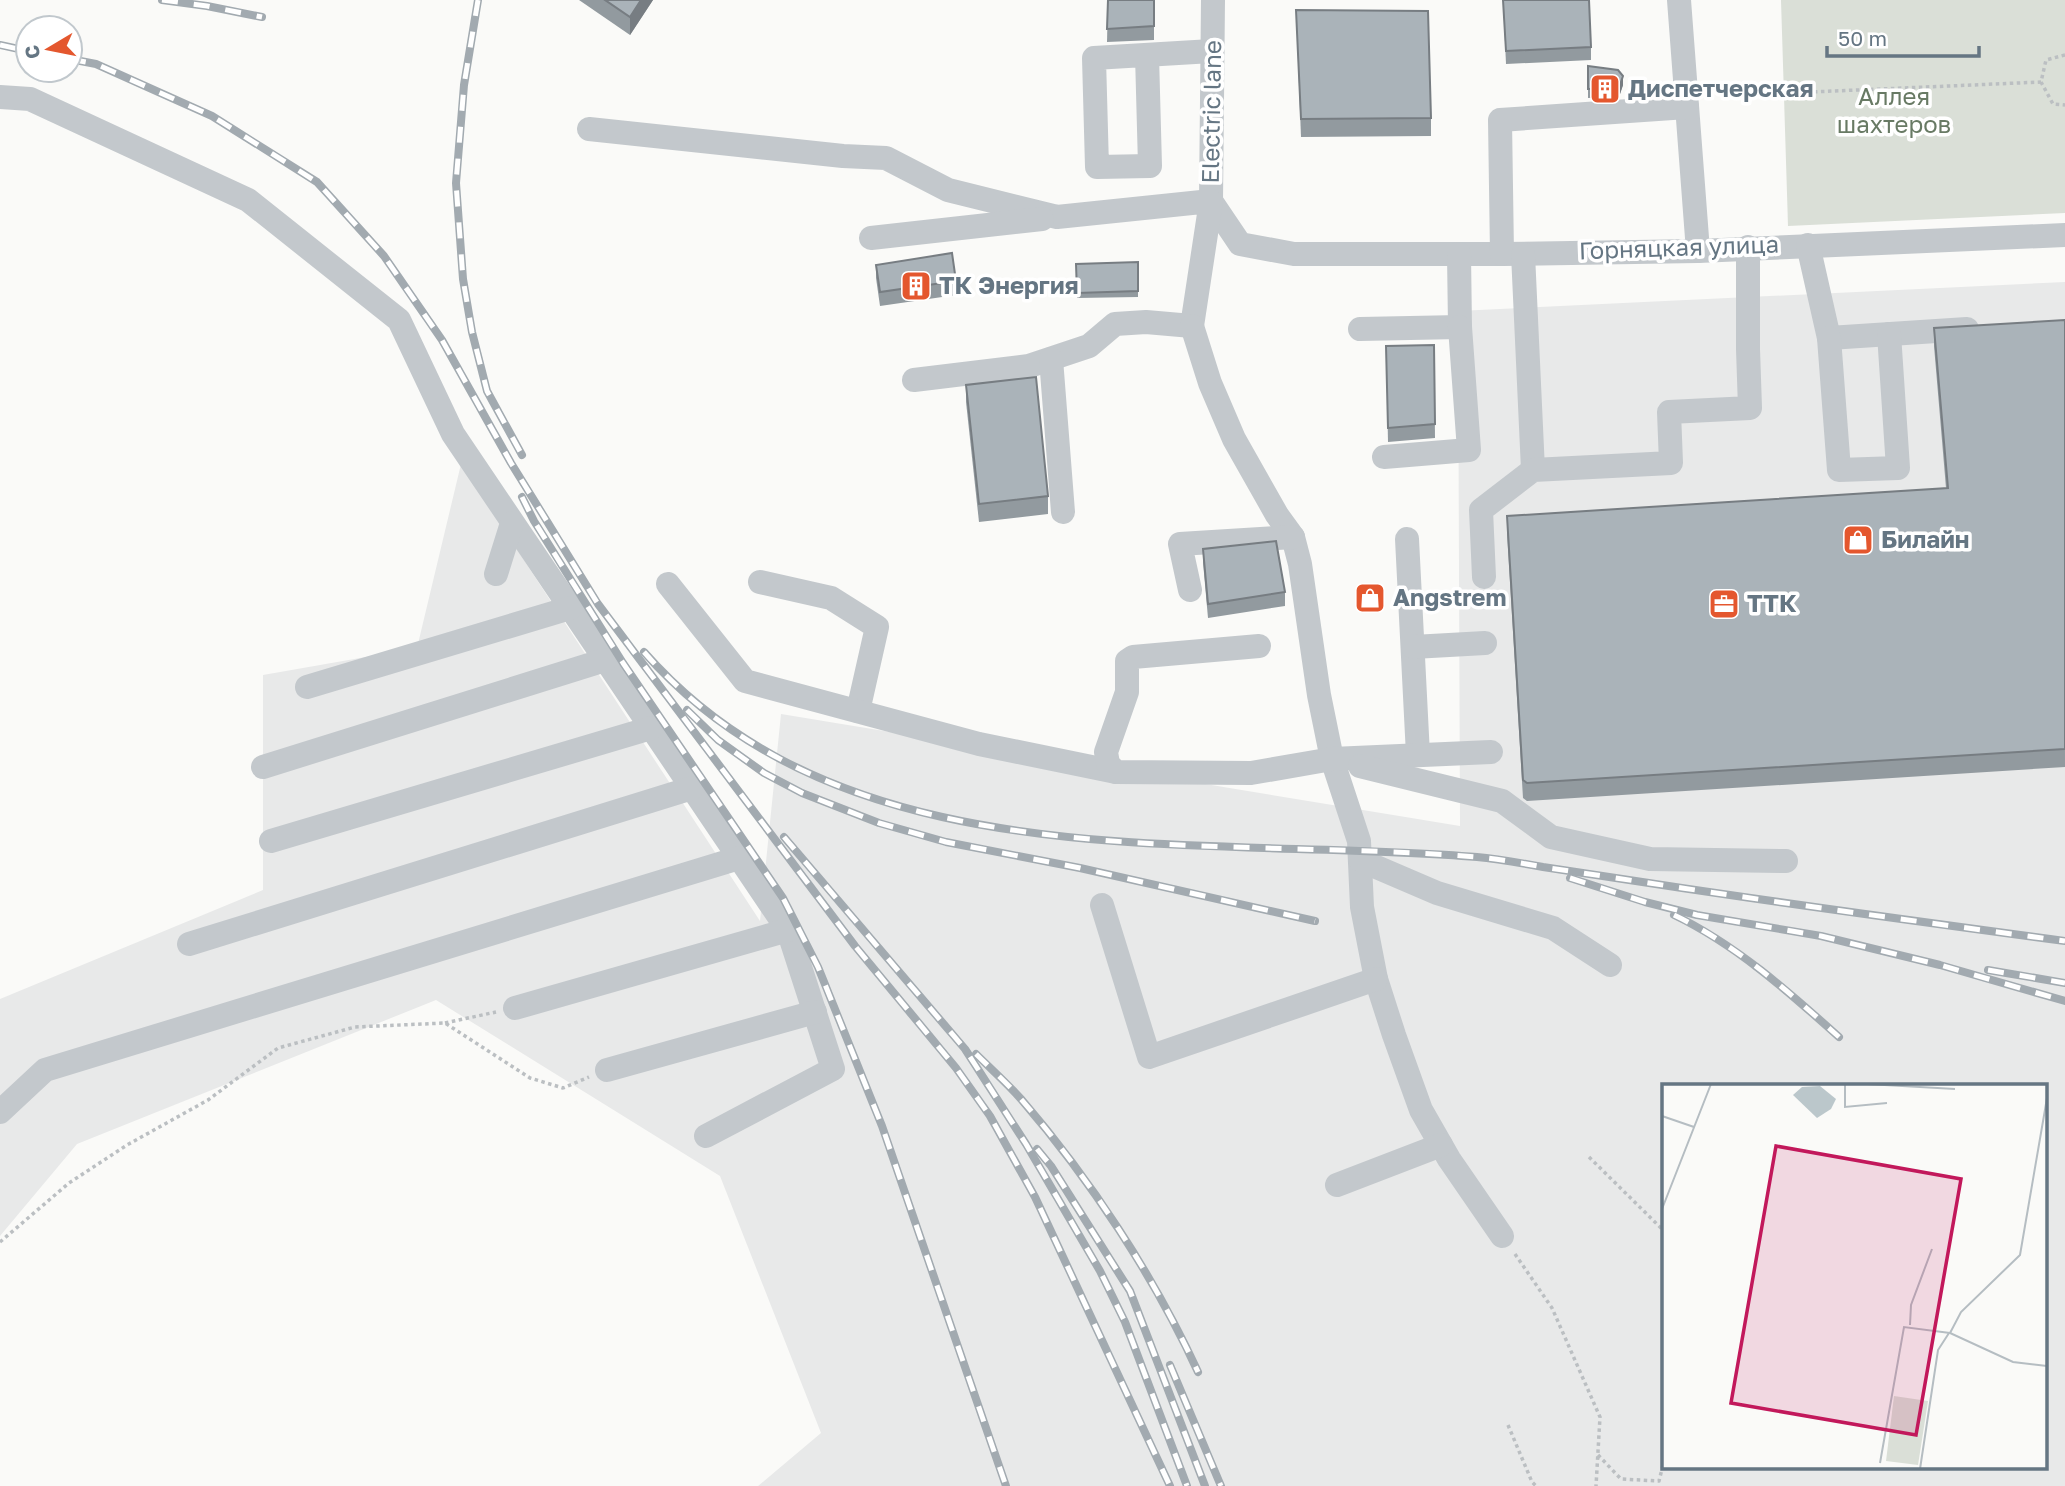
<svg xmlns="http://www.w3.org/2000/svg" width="2065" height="1486" font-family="'Golos Text',sans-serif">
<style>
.built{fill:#e8e9e9;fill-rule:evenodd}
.green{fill:#dadfd7}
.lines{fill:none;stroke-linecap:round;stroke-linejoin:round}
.path{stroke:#bbbfc2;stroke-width:3.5;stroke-dasharray:3.5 3.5;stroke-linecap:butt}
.minor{stroke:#c3c8cc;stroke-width:24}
.rail-casing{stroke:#a2aab0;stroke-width:8}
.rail{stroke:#fff;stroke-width:5;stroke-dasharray:16;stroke-linecap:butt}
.wall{fill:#929a9f}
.shaded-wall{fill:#777d82}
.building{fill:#aab3b9;stroke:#777d82;stroke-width:2}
.labels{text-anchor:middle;stroke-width:7;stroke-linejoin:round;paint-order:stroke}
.poi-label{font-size:24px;font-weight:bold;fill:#657683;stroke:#fff;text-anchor:start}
.park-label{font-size:24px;fill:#687a64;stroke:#fff}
.street-label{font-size:24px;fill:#657683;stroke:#fff}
.inset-road{fill:none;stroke:#b5bdc2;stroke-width:2}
.view{fill:#c2185b;fill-opacity:0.15;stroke:#c2185b;stroke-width:3.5}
.inset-edge{fill:none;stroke:#657683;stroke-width:3.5}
</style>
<rect width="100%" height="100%" fill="#fafaf8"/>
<path class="built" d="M2065 282V1486H758L821 1433 720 1176 436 1000 77 1144 0 1236V999L263 890V675L417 648 461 464 760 921 781 714 1460 826 1458 311ZM1664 1085H2046V1467H1664Z"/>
<polygon class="green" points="1781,0 2065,0 2065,213 1788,226"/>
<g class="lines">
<g class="path">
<polyline points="2065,55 2046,60 2041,82 2053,104 2065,105"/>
<polyline points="1765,94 2041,82"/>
<polyline points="445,1023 496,1012"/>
<polyline points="1589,1157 1664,1231"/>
<polyline points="0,1242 69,1183 127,1145 208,1100 278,1048 355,1027 445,1023 530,1078 563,1088 589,1077"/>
<polyline points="1515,1254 1552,1308 1600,1417 1596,1486"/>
<polyline points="1508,1425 1532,1482 1536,1486"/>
<polyline points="1598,1455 1621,1479 1659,1481 1664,1461"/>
</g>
<g class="minor">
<polyline points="1213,0 1211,201 1240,244 1294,254 1502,254 1698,251 2065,235"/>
<polyline points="1679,0 1698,251"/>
<polyline points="1147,55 1150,166 1097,167 1094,58 1212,51"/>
<polyline points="0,97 30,99 248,200 399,320 453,434 788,930 833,1069 706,1136"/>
<polyline points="589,129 843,156 886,158 948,190 1057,217 1211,201 1192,326 1146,322 1115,324 1089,346 1029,366 914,380"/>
<polyline points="871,238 1042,219"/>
<polyline points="1808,245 1829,338 1967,329"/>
<polyline points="1502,254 1500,120 1687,107"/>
<polyline points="1523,254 1533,470"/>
<polyline points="1192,326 1210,383 1234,439 1277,515 1293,537 1300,564 1319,695 1332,759 1359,841 1362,907 1376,979 1394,1035 1421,1110 1449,1159 1502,1236"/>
<polyline points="1360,329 1460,327 1459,254"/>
<polyline points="1829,338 1839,470 1898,468 1889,334"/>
<polyline points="1051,359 1063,512"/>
<polyline points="1384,457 1469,450 1460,327"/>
<polyline points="1407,539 1418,755"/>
<polyline points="496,574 512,523"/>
<polyline points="1484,577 1481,510 1533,470 1671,463 1669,412 1750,408 1748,349 1748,247"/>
<polyline points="760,582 831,598 877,627 858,711"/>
<polyline points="668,584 745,681 979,744 1116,772"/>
<polyline points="1190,590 1180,544 1293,537"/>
<polyline points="1259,646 1133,657 1127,661 1127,692 1106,752 1108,764 1116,772 1251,773 1332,759 1491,752"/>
<polyline points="1413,647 1485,643"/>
<polyline points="307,687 570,608"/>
<polyline points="1360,766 1502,801 1551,837 1650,859 1786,861"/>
<polyline points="263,767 605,660"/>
<polyline points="271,841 651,728"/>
<polyline points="1360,860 1437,893 1553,928 1610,965"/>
<polyline points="1102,905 1149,1057 1376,979"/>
<polyline points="189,944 692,788"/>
<polyline points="515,1008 788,930"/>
<polyline points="607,1070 815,1012"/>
<polyline points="0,1112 45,1070 739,858"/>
<polyline points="1337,1185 1441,1145"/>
</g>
<g class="rail-casing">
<g id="rail">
<polyline points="162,0 207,6 262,17"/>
<polyline points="478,0 464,85 456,183 463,279 472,332 487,391 522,455"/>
<polyline points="0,45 28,51"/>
<polyline points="70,59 96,64 212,116 317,182 384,256 442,340 511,463 598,604 855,946 956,1068 990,1116 1035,1197 1170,1486"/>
<polyline points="522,497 534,521 623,663 783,898 818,967 882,1126 1006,1486"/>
<path d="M644 652C848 884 1200 834 1477 857 1499 859 1521 863 1543 867 1589 874 1636 881 1682 888 1810 907 1937 924 2065 941"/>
<polyline points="687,710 718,740 764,773 802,793 879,823 946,842 1080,868 1315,921"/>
<polyline points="784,837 965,1049 1026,1144 1100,1271 1125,1322 1187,1486"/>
<polyline points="1570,878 1645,902 1697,915 1821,936 1940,965 2065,1001"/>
<path d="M1674 915C1735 944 1789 992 1839 1037"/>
<polyline points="1988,970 2065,983"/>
<path d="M976 1054C991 1069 1007 1083 1021 1099 1090 1179 1154 1276 1198 1372"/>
<polyline points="1037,1149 1051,1166 1130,1291 1205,1486"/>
<polyline points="1170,1365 1221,1486"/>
</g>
</g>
<use href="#rail" class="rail"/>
</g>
<g class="wall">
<polygon points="579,0 653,0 630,35"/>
<polygon points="1108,0 1154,0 1154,40 1107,42"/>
<polygon points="1503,0 1591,47 1591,60 1506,64"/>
<polygon points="1296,10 1431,118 1431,136 1301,137"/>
<polygon points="1588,66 1623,85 1620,94 1611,97 1588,98"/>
<polygon points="1138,262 1138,297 1077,298 1076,264"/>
<polygon points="876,265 956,281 956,295 880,306 876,278"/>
<polygon points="2065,320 2065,767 1527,801 1523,798 1507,533 1507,516 1946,488 1934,346 1934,328"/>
<polygon points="1434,345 1435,438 1388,442 1386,346"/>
<polygon points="966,385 1048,496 1048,514 979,522 966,402"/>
<polygon points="1203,549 1285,592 1285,606 1208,618 1203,562"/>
</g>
<g class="shaded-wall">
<polygon points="641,0 653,0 630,35 630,17"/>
<polygon points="1623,76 1623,85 1620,94 1611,97 1611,88"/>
</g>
<g class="building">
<polygon points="605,0 641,0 630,17"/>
<polygon points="1108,0 1154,0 1154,26 1107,29"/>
<polygon points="1503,0 1589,0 1591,47 1506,51"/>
<polygon points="1296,10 1428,11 1431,118 1301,119"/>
<polygon points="1588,66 1618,70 1623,76 1620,85 1611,88 1588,89"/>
<polygon points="952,253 956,281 880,292 876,265"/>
<polygon points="1138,262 1138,291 1077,293 1076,264"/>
<polygon points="2065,320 2065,749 1527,783 1523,780 1507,516 1948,488 1934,328"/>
<polygon points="1434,345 1435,424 1388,428 1386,346"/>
<polygon points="1036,377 1048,496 979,504 966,385"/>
<polygon points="1276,541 1285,592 1208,604 1203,549"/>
</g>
<defs>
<g id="building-square" transform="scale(1.575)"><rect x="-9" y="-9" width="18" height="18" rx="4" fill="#e4572e" stroke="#fff"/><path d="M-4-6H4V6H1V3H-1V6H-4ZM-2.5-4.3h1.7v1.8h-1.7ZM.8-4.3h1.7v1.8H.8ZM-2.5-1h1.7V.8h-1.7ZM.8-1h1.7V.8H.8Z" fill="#fff"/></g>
<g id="shop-square" transform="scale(1.575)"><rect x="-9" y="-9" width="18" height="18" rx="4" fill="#e4572e" stroke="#fff"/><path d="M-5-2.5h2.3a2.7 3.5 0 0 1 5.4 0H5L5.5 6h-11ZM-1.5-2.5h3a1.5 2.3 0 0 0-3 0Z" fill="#fff"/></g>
<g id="office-square" transform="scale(1.575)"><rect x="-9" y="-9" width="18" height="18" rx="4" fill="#e4572e" stroke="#fff"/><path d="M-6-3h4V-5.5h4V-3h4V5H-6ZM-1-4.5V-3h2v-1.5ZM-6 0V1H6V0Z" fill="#fff"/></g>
</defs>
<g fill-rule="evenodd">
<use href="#building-square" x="1605" y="89"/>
<use href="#building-square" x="916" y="286"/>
<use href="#shop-square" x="1858" y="540"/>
<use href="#shop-square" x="1370" y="598"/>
<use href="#office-square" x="1724" y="604"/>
</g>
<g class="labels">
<g class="poi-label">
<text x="1628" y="97">Диспетчерская</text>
<text x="939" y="294">ТК Энергия</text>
<text x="1881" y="548">Билайн</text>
<text x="1393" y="606">Angstrem</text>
<text x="1747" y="612">ТТК</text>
</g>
<g class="park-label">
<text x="1894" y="105">Аллея<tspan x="1894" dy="28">шахтеров</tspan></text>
</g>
<g class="street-label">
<text transform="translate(1212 112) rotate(-89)" y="8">Electric lane</text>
<text transform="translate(1679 248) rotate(-2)" y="8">Горняцкая улица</text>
</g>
</g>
<g transform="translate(1662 1084)">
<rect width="385" height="385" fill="#fafaf8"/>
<path d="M232 312 266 317 256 381 224 377Z" fill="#dadfd7"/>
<path d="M158 2 174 15 169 25 155 34 131 11 140 3Z" fill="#bbc7cb"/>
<path class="inset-road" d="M183 0V23L225 19M205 0 293 5M385 14 358 171 299 228 288 249 351 278 385 282M0 32 32 43M0 125 49 0M248 241 249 221 270 165M218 379 242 243 288 249M258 385 276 266 287 249"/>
<path class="view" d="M114 62 299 95 254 351 69 319Z"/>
<rect width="385" height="385" class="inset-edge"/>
</g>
<g transform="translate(49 49) rotate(260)"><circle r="33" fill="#ffffff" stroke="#c1c8cd" stroke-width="2"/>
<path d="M0-5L12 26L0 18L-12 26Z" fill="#e4572e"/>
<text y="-10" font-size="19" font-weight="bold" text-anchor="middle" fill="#657683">С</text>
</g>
<path d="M1827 46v10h152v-10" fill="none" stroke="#657683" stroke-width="3.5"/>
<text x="1838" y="46" font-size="21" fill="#657683" stroke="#ffffff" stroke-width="5" paint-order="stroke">50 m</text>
</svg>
